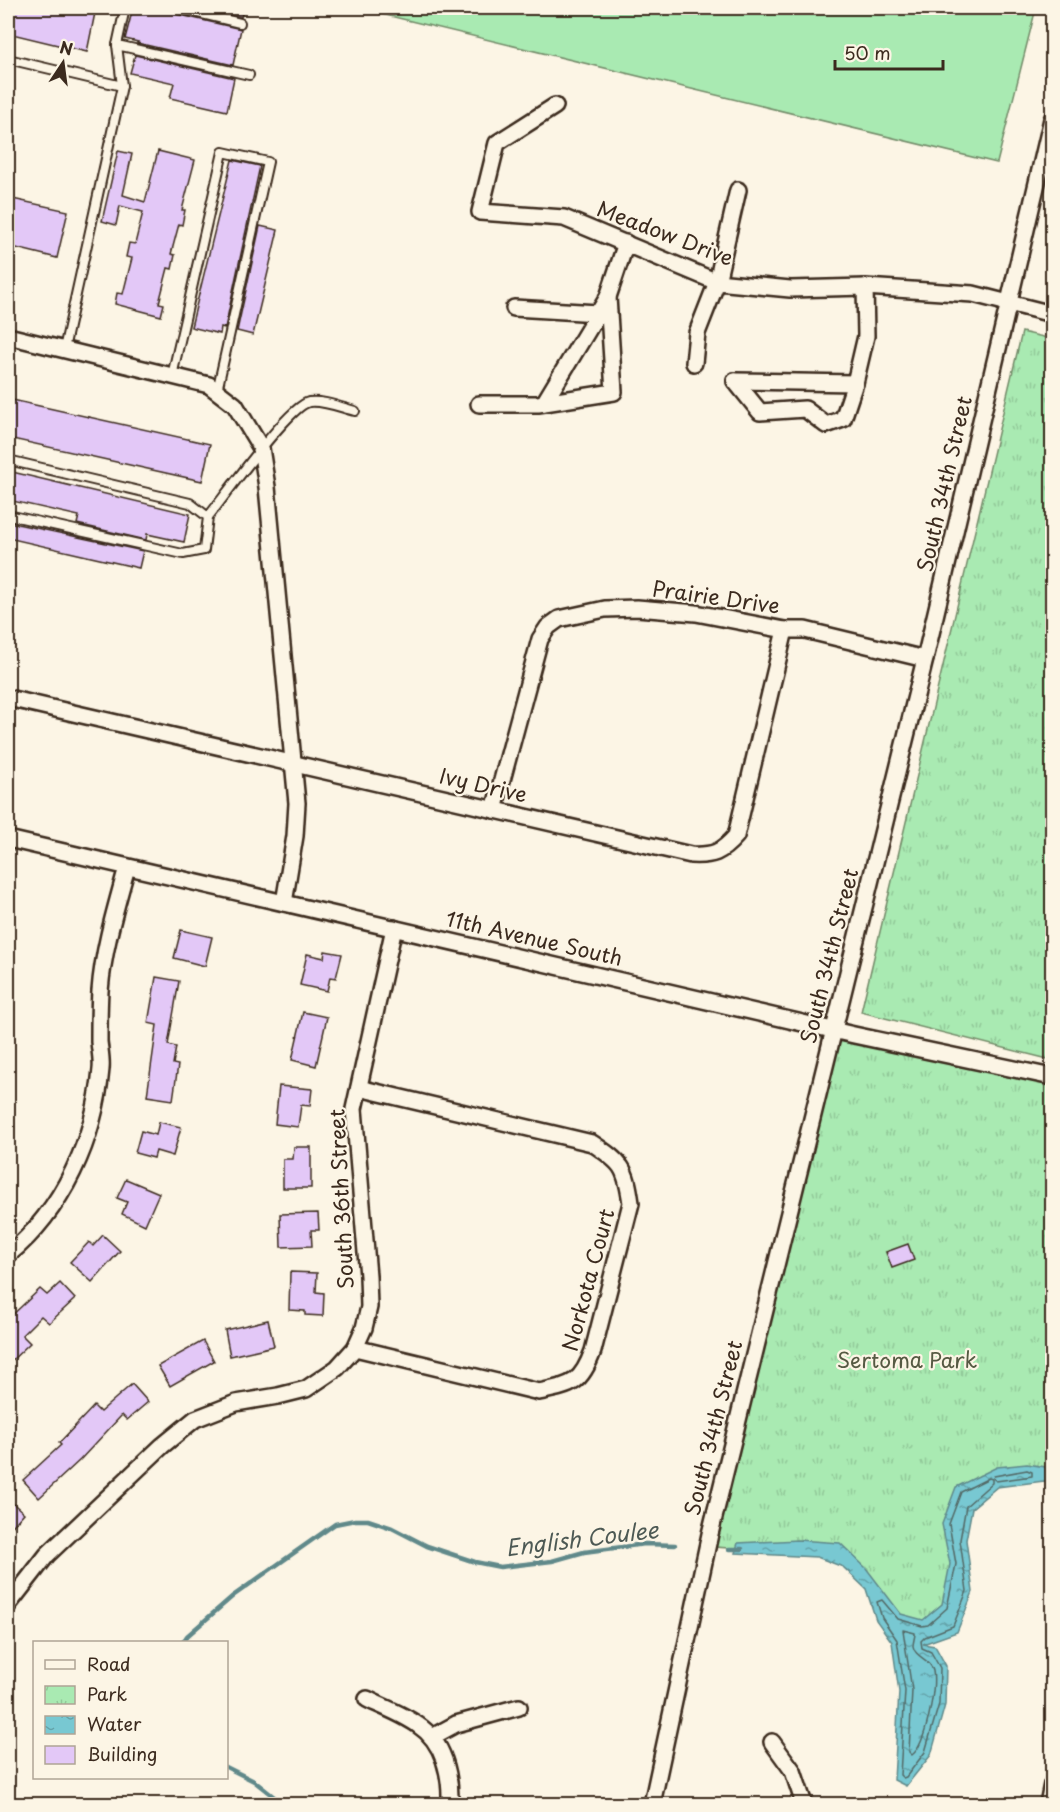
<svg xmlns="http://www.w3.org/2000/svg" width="1060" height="1812" font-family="'Playpen Sans',sans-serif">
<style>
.grass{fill:#a9eab2;stroke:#728a68;stroke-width:1.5}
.park{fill:url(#park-tufts);stroke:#728a68;stroke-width:1.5}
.water{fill:url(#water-ripples);stroke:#60898a;stroke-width:1.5}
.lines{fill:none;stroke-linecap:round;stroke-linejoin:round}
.shore{stroke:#536966;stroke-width:1.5}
.stream{stroke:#60898a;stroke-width:4.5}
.building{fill:#e3c8f7;stroke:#3b2a1e;stroke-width:1.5}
.service-casing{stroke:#3b2a1e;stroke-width:12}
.minor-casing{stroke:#3b2a1e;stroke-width:20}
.service{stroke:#fcf5e5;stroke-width:8}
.minor{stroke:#fcf5e5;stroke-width:15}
.labels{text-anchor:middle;stroke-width:4.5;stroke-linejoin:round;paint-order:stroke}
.street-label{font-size:21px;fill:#3b2a1e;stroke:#fcf5e5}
.park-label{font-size:21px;fill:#565a43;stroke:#fcf5e5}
.water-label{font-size:22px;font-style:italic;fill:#4d5954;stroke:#fcf5e5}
</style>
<defs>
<pattern id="park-tufts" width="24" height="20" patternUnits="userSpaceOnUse" patternTransform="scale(1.5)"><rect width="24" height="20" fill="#a9eab2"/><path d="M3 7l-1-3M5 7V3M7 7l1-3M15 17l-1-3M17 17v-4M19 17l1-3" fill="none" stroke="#92c999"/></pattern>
<pattern id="water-ripples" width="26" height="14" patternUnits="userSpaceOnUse" patternTransform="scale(1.5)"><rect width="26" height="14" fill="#78c8d2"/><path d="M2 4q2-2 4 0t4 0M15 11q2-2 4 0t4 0" fill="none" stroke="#64a3aa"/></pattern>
</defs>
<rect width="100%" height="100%" fill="#fcf5e5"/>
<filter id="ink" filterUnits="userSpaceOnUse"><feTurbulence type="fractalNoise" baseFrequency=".0167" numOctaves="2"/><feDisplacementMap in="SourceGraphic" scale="12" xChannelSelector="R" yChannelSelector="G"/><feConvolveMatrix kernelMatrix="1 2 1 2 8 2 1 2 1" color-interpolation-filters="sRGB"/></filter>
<g filter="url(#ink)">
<polygon class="grass" points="357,8 1036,8 997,163"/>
<g class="park">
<polygon points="1022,332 1052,339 1052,1060 861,1012"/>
<polygon points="832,1030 1052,1077 1052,1472 967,1495 953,1622 910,1638 864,1576 825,1555 715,1547"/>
</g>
<polygon class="water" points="1027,1464 1052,1468 1052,1483 1044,1481 997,1487 972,1508 966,1540 973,1592 957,1632 923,1644 935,1646 946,1666 945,1705 931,1755 906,1786 894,1780 899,1692 892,1642 876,1620 866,1589 843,1567 817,1557 735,1553 738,1543 798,1540 840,1543 866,1568 901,1614 923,1620 942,1604 950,1564 942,1524 956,1487 997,1467"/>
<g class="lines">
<g class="shore">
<polygon points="1027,1470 1032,1472 1032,1476 996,1481 993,1478 994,1476"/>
<polygon points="989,1478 992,1479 992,1483 966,1506 960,1540 967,1591 953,1626 925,1637 921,1641 922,1648 931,1652 940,1668 939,1704 925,1752 906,1777 903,1778 900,1775 905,1691 897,1640 882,1618 877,1602 882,1600 898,1619 922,1626 928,1625 947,1608 956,1564 949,1524 961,1492"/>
<path d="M903 1630 915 1633C915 1637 913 1642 913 1646 915 1658 930 1658 933 1671 936 1688 926 1745 912 1755L909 1752 912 1690Z"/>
</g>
<g class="stream">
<polyline points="729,1549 742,1549"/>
<polyline points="183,1642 187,1636 233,1596 335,1524 355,1520 368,1520 392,1528 427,1546 475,1562 500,1567 552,1561 584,1552 645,1544 675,1545"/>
<polyline points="226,1767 254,1781 283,1804"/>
</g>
</g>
<g class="building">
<polygon points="8,8 96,8 87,52 8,33"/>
<polygon points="133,8 171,8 176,14 241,29 233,65 137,43 138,42 125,39"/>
<polygon points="201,8 244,8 241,17"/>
<polygon points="135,55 234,78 227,111 170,98 174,83 130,73"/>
<polygon points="118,151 132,154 123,195 145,202 158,151 195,160 182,210 185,210 182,225 179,224 171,254 175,255 172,269 168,268 159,303 164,304 161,316 115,304 117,293 123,294 132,258 126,257 129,243 135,244 143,212 120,206 116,225 102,221"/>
<polygon points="232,160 260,166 225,328 221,327 220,334 191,327"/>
<polygon points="8,198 68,211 57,258 8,246"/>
<polygon points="260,226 278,230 253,335 237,331"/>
<polygon points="8,399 210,444 202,481 8,438"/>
<polygon points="8,471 190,514 184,542 147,534 146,540 77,524 79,516 8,500"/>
<polygon points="8,522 143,551 139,568 8,538"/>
<polygon points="181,930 212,937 205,966 174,958"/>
<polygon points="325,951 342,954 336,978 330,977 327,991 300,985 307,954 324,958"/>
<polygon points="156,977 179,981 168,1045 176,1047 173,1064 178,1065 173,1100 147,1096 157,1025 148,1023"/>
<polygon points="303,1012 327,1017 316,1066 292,1060"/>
<polygon points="279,1086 312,1089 310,1106 301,1105 298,1127 275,1124"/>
<polygon points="159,1122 181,1127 173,1156 156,1151 154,1158 135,1153 141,1131 156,1135"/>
<polygon points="294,1147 311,1147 311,1188 283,1188 283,1159 293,1159"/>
<polygon points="126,1179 159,1193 145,1225 122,1214 127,1202 117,1198"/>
<polygon points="318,1213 319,1230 311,1230 312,1246 281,1247 280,1214"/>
<polygon points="103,1235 120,1251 92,1282 70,1262 89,1242 93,1246"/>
<polygon points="908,1244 914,1260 892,1268 886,1252"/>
<polygon points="290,1272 317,1273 316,1292 324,1293 323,1316 305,1315 305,1311 289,1310"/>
<polygon points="60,1283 75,1299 49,1323 41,1316 22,1335 30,1343 8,1364 8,1319 40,1289 47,1295"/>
<polygon points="268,1320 274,1346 230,1356 225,1330"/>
<polygon points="203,1341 214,1361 170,1386 158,1366"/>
<polygon points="132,1384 148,1402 127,1420 122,1415 80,1460 39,1498 23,1480 61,1445 59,1443 94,1406 100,1412"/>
<polygon points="8,1499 24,1513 8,1531"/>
</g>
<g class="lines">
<g class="service-casing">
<g id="service">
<polyline points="177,8 240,23"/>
<polyline points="117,45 125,8"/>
<polyline points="8,59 122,86 64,349"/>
<polyline points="122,86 117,45 249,75"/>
<polyline points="172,376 223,152 268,162 217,391"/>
<polyline points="8,460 190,503 208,517 204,550 183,554 8,515"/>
<path d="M208 517C225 496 289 406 309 402 324 400 342 408 355 411"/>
</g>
</g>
<g class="minor-casing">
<g id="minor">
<polyline points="555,106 497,143 480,212 564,218 717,282 790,289 865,287 973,294 1052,314"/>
<polyline points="514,308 598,313"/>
<polyline points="8,336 209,385 235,405 261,448 267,487 297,803 295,836 284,903"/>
<polyline points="694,363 697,333 717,282 738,190"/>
<polyline points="735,381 855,383 866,336 865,287"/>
<polyline points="735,381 760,412 805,409 826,425 843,419 855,383"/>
<polyline points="544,403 608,297"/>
<polyline points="479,404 538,404 614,392 608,297 626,243"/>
<path d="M8 698 691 855C713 856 721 853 736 836L785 630"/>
<polyline points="494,810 540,639 548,627 559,619 605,609 637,608 696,613 785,630 805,630 925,659"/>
<polyline points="8,839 854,1035 1052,1077"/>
<path d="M8 1255C63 1210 95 1139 101 1069 102 1060 100 1051 99 1042 99 1025 99 1008 100 991 103 950 116 907 127 867"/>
<path d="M355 1348 539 1392C572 1385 581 1384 593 1351L631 1203C626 1167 622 1163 592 1143L359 1088"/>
<polyline points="8,1605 47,1555 162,1446 195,1419 236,1403 278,1396 306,1389 337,1368 355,1348 364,1328 369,1307 368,1276 354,1109 394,928"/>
<path d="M367 1699C383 1707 403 1714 418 1725 444 1742 451 1775 450 1804"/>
<polyline points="432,1737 456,1724 519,1707"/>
<polyline points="772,1742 793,1771 804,1804"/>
<polyline points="652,1804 710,1534 925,659 1052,119"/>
<polyline points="1048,1804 1052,1784"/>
</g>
</g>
<use href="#service" class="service"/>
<use href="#minor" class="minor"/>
</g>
</g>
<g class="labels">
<g class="street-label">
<text transform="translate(665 234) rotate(21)" y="7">Meadow Drive</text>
<text transform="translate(945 484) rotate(-77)" y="7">South 34th Street</text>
<text transform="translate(716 598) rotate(8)" y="7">Prairie Drive</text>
<text transform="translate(483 786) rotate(13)" y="7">Ivy Drive</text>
<text transform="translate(534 939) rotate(13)" y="7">11th Avenue South</text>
<text transform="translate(830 956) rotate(-76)" y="7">South 34th Street</text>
<text transform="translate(342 1199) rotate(-93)" y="7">South 36th Street</text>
<text transform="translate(589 1280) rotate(-75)" y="7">Norkota Court</text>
<text transform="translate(714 1428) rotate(-76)" y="7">South 34th Street</text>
</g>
<g class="park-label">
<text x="907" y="1368">Sertoma Park</text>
</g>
<g class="water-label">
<text transform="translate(582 1539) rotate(-7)" y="8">English Coulee</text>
</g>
</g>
<rect width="1060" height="1812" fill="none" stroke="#fcf5e5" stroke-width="30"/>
<rect x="15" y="15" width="1030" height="1782" fill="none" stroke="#3b2a1e" stroke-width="2" filter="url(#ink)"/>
<rect x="33" y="1641" width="195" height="138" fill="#fcf5e5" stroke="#afa495" stroke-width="1.5"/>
<rect x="45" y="1660" width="30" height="9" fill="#fcf5e5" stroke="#afa495" stroke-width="1.5"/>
<text x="87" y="1671" font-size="18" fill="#3b2a1e">Road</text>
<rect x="45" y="1686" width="30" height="18" fill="url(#park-tufts)" stroke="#afa495" stroke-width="1.5"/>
<text x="87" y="1701" font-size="18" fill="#3b2a1e">Park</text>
<rect x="45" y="1716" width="30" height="18" fill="url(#water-ripples)" stroke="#afa495" stroke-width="1.5"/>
<text x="87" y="1731" font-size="18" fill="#3b2a1e">Water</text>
<rect x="45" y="1746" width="30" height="18" fill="#e3c8f7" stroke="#afa495" stroke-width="1.5"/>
<text x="87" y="1761" font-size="18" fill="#3b2a1e">Building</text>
<g transform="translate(63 63) rotate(13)" stroke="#fcf5e5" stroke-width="4.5" paint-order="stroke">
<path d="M0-4.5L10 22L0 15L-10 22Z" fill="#3b2a1e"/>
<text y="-9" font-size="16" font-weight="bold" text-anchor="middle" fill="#3b2a1e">N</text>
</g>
<path d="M835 60v9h108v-9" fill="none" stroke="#3b2a1e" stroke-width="3"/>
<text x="844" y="60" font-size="18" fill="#3b2a1e" stroke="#fcf5e5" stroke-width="4.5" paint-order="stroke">50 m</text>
</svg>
